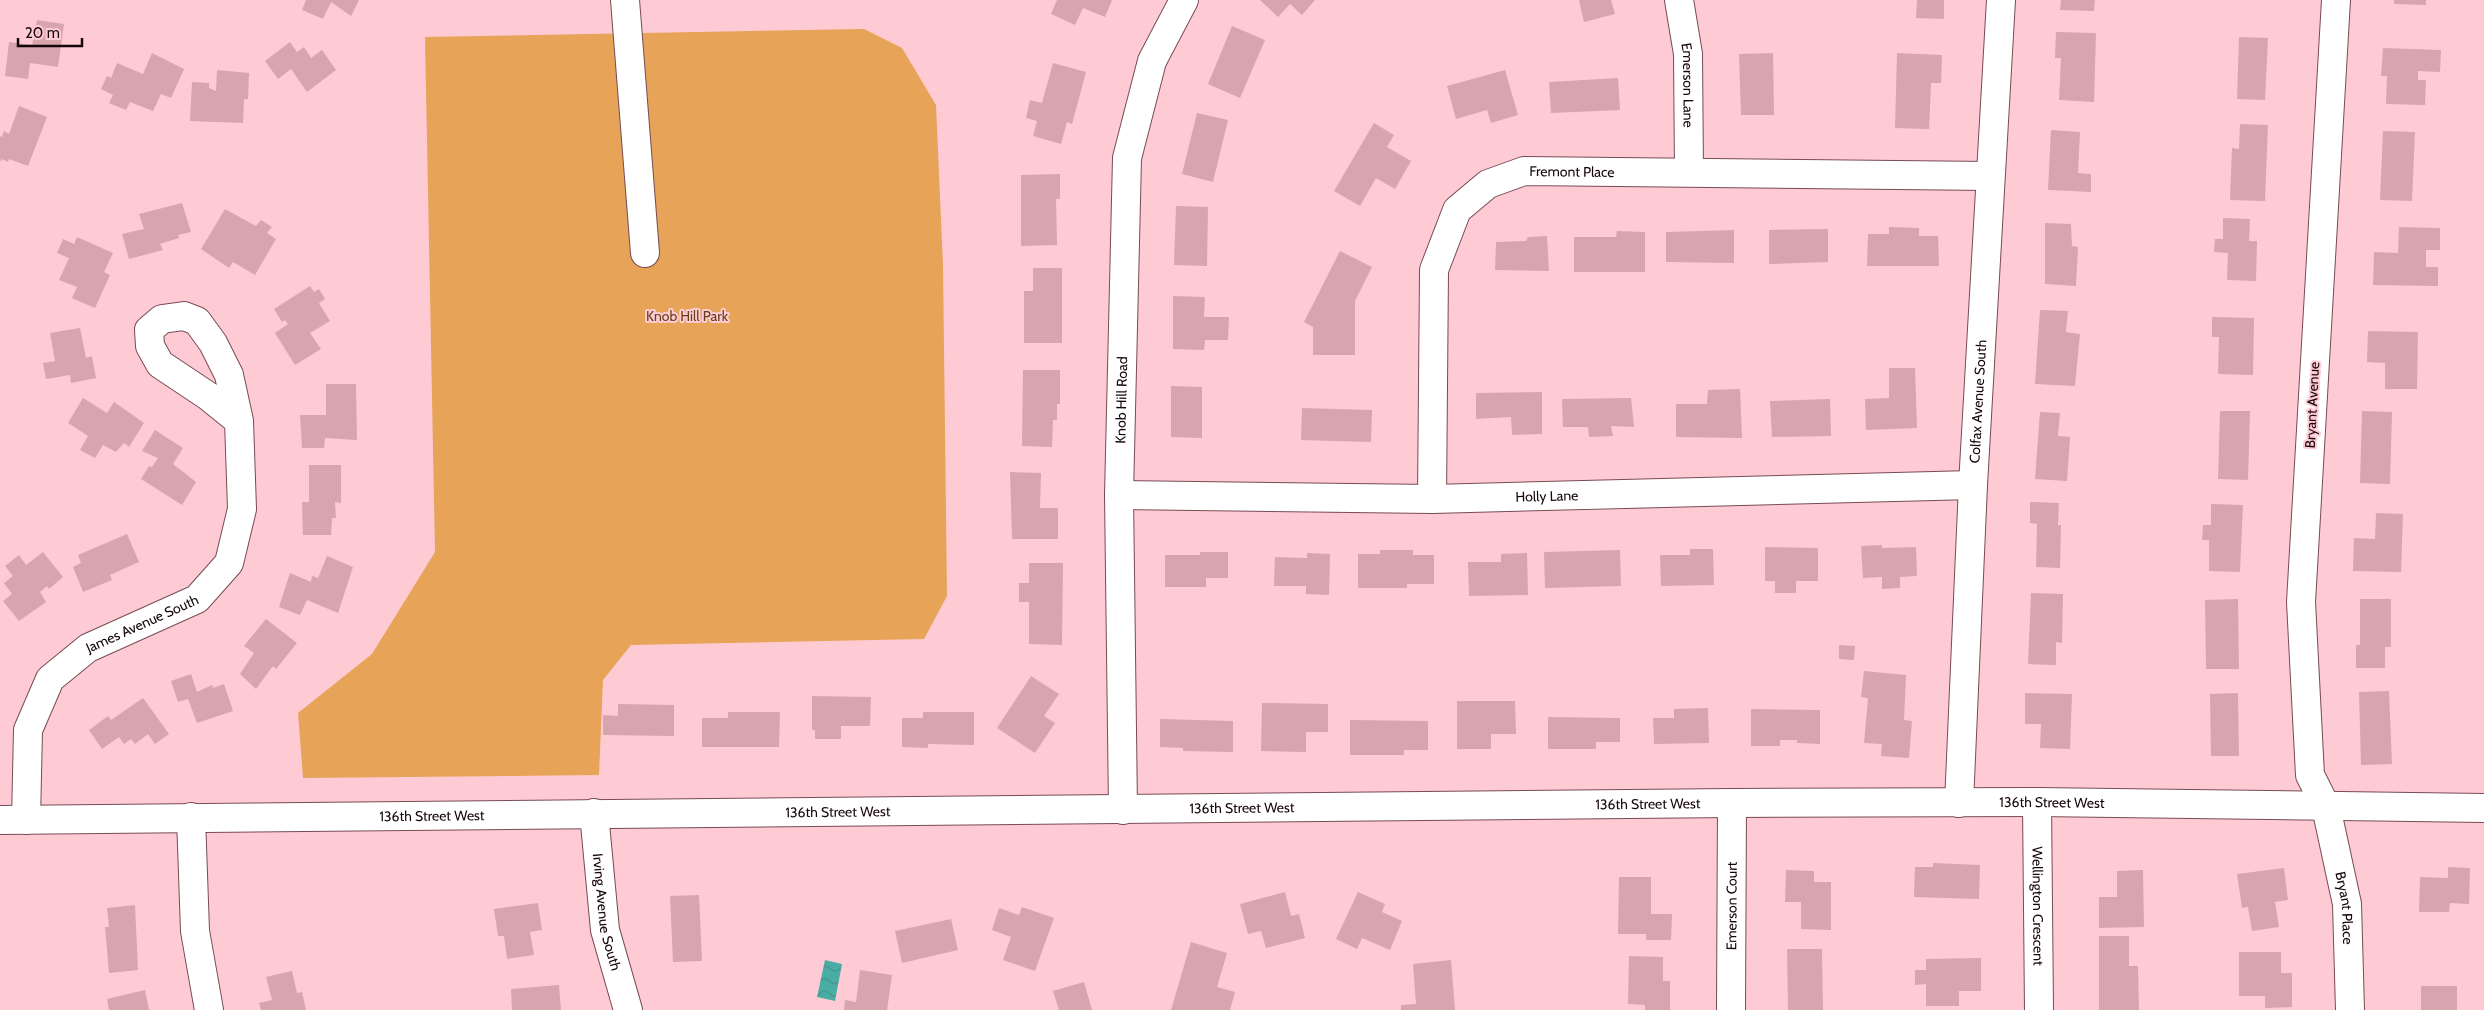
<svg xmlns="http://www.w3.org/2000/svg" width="2484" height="1010" font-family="Cabin,sans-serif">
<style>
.green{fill:#e7a357}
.water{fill:url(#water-waves)}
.building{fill:#d7a5ae}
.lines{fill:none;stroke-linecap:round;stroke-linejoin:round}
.minor-casing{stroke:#774c54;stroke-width:30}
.minor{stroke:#fff;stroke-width:28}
.labels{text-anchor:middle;stroke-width:4;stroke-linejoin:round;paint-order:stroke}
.street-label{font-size:14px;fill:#160609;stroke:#fecbd4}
.park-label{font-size:14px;fill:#644118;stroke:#fecbd4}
</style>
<defs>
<pattern id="water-waves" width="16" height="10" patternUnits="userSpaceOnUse" patternTransform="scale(1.25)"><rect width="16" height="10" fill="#4aada4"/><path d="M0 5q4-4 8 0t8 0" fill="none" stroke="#40938c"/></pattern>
</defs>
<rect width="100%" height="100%" fill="#fecbd4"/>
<polygon class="green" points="864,29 902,48 936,105 943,265 947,596 924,639 631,645 603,680 599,775 303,778 298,713 372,654 435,552 425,37"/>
<polygon class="water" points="825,960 842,964 835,1001 817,997"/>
<g class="building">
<polygon points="306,0 359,0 351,16 331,2 323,19 302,10"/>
<polygon points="1057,0 1112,0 1105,17 1083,8 1075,25 1051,14"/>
<polygon points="1260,0 1315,0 1302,15 1290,4 1278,17"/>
<polygon points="1579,0 1611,0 1615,14 1584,22"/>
<polygon points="1917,0 1944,0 1944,19 1916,18"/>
<polygon points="2061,0 2095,0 2094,11 2060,10"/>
<polygon points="2394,0 2426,0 2426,5 2394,4"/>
<polygon points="37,20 64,24 58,67 30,63 28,79 5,76 9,42 32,45"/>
<polygon points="1232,26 1265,40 1240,98 1208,84"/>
<polygon points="2056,32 2096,33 2094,102 2059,100 2061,58 2055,58"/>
<polygon points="2239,37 2268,38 2265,100 2237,99"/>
<polygon points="290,42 297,52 304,47 311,58 322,50 336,70 307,92 291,69 278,79 265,61"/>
<polygon points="2383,48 2441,50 2440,72 2418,71 2418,80 2426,80 2425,105 2386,104 2387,76 2381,76"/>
<polygon points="152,53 184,69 171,98 161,94 153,111 130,102 126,110 109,103 113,95 101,89 107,76 111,78 117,63 143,74"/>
<polygon points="1773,53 1774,115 1741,115 1739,54"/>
<polygon points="1897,53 1942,55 1941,83 1931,83 1929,129 1895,128"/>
<polygon points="1053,63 1086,72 1072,124 1067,122 1061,144 1033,136 1037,121 1026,118 1030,100 1042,103"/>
<polygon points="217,70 249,73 248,99 244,99 243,123 190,121 192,82 209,83 209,88 216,91"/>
<polygon points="1505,70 1518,115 1491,123 1487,110 1456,119 1447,86"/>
<polygon points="1618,78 1620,110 1551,113 1549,82"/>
<polygon points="19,106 47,117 28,166 9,159 8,162 2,159 0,162 0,136 2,137 4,131 9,134"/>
<polygon points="1197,113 1228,120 1213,182 1182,174"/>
<polygon points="1374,123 1394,135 1387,147 1411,161 1395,189 1376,178 1360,206 1334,191"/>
<polygon points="2240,124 2268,125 2265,201 2230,200 2232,148 2239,149"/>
<polygon points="2051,130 2080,132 2078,173 2091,174 2091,192 2048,190"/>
<polygon points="2383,131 2415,132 2412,201 2380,200"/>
<polygon points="1060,174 1060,199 1056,199 1057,245 1021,246 1021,175"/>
<polygon points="182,203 191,232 178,235 179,238 160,244 163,250 129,259 122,234 144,229 139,214"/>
<polygon points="1176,206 1208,207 1207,266 1174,265"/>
<polygon points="225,209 256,226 261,220 272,227 267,233 276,239 255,275 233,262 229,268 201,249"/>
<polygon points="2223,218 2250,219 2249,241 2257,241 2256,281 2227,280 2228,253 2214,252 2215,239 2223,239"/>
<polygon points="2045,223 2071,224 2072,246 2078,247 2076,286 2045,284"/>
<polygon points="1889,227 1919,228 1919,236 1938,236 1939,266 1867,266 1868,234 1889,234"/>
<polygon points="2399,227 2440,228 2440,250 2426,250 2426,267 2438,267 2438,286 2373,285 2374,252 2398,253"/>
<polygon points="1828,229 1828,262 1769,264 1769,230"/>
<polygon points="1734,230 1734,263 1666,262 1666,232"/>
<polygon points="1617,231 1645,232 1645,272 1574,272 1574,237 1616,237"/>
<polygon points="1547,236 1549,271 1495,270 1496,242 1526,241 1528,237"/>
<polygon points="77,237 113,253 104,272 110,275 95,308 72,298 77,287 59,280 69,258 57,253 63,239 74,244"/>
<polygon points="1340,251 1372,267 1355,301 1355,355 1313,355 1313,327 1304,322"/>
<polygon points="1033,268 1062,268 1062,343 1024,343 1024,291 1033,291"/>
<polygon points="310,286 314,292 319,289 325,299 319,303 330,321 310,333 321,349 295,365 275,333 288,324 285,320 282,322 274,309"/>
<polygon points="1173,296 1205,297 1204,317 1229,317 1228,340 1205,340 1204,350 1173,349"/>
<polygon points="2040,310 2068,311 2066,332 2080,334 2075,386 2035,384"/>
<polygon points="2212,317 2254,318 2253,375 2218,374 2219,337 2212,337"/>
<polygon points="80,328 86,358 92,356 96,378 71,383 70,375 46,379 43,363 55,361 50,333"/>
<polygon points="2368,331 2418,332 2417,389 2385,389 2385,363 2367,362"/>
<polygon points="1889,368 1915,368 1917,428 1866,430 1865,399 1889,398"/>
<polygon points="1023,370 1060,370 1060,404 1057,404 1057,420 1053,420 1052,447 1022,446"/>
<polygon points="326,384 356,384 357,440 325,438 324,448 302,448 300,415 326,415"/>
<polygon points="1171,386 1202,387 1202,438 1171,437"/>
<polygon points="1740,389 1742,438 1676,437 1676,404 1707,404 1708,390"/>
<polygon points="1542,392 1542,434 1512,435 1511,417 1476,419 1476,393"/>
<polygon points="83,398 107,413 114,402 144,423 129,447 124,443 116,452 103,445 95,458 80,450 88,436 68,423"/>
<polygon points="1631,398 1634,427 1611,426 1613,436 1589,437 1588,427 1563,427 1562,399"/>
<polygon points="1830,399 1831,436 1772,437 1770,401"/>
<polygon points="1302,408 1372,410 1371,442 1301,440"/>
<polygon points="2220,411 2250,411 2248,480 2218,479"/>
<polygon points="2362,411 2392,412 2390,484 2360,483"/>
<polygon points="2040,412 2060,413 2058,436 2070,437 2067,481 2035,479"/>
<polygon points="155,430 183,448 173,464 196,482 182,505 141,479 149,466 152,467 158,458 142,451"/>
<polygon points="309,465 341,465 341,503 335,502 336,518 332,518 331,535 303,535 302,502 309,502"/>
<polygon points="1010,472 1041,473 1040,508 1058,508 1058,539 1012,539"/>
<polygon points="2030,502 2059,503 2058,525 2061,525 2060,568 2036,567 2037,524 2030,523"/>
<polygon points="2211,504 2243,505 2240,572 2209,571 2209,540 2202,540 2203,525 2211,525"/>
<polygon points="2376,513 2403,514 2401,572 2353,571 2354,538 2375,539"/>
<polygon points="127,534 139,562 110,575 112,580 83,592 73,567 81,563 78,555"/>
<polygon points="1882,545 1882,548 1916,547 1917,576 1900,577 1900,588 1882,589 1882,577 1863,578 1861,546"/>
<polygon points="1765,547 1818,548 1818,581 1796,581 1796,593 1775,593 1775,581 1765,581"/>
<polygon points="1690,549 1713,549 1714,585 1661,586 1660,555 1690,555"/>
<polygon points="1380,550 1413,550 1413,555 1434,555 1434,584 1407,584 1407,588 1358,588 1358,554 1380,554"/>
<polygon points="1620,550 1621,586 1545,588 1544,552"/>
<polygon points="43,552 63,577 49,589 47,586 40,592 46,602 19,621 3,601 12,594 4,583 13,576 5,566 19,555 26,565"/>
<polygon points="1200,552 1228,552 1228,578 1206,578 1206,587 1165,587 1165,555 1200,555"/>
<polygon points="1307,553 1330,554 1329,595 1306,594 1306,586 1274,586 1275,557 1307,558"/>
<polygon points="1527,553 1528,595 1469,596 1468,562 1501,562 1501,554"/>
<polygon points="327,556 353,567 338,613 307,600 300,615 279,607 290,573 311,582 312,576 318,578"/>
<polygon points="1029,563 1063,563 1062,645 1029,644 1029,602 1019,602 1019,583 1029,583"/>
<polygon points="2031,593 2063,594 2062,643 2056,642 2056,665 2028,664"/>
<polygon points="2238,599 2239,669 2206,669 2205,600"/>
<polygon points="2360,599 2391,599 2391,647 2385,647 2385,668 2356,668 2356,645 2360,645"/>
<polygon points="266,619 297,643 276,669 273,666 256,689 240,674 254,653 244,646"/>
<polygon points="1839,645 1855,646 1854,660 1839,659"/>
<polygon points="1864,671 1906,675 1904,720 1912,721 1909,758 1881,756 1882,744 1864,743 1868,698 1861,697"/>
<polygon points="191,674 197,692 212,685 213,688 224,684 233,711 197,723 188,699 178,702 171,681"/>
<polygon points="1031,676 1059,694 1044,716 1055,723 1035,753 997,728"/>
<polygon points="2389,691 2392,764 2361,765 2359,692"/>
<polygon points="2025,693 2072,694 2070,749 2040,748 2041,724 2025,724"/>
<polygon points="2238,693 2239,756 2211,756 2210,694"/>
<polygon points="812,696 871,697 870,726 841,726 841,739 815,739 815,730 812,730"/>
<polygon points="143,698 169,734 155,744 148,734 135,744 131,739 124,744 119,737 102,749 89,730 108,716 111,720"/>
<polygon points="1457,701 1515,701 1516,734 1491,734 1491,749 1457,749"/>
<polygon points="1262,703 1328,704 1328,732 1306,732 1306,752 1261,751"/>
<polygon points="618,704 674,705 674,736 603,735 603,715 618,716"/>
<polygon points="1708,708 1709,743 1654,744 1653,718 1674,718 1674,709"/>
<polygon points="1751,709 1820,710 1820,744 1797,743 1797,740 1780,740 1780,746 1751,746"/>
<polygon points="728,712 780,712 779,747 702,747 702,718 728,718"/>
<polygon points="923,712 974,712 974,745 928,744 928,748 902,747 902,718 923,718"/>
<polygon points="1548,717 1620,718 1620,742 1596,742 1596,749 1548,749"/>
<polygon points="1160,719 1233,721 1233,752 1183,751 1183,748 1160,747"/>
<polygon points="1350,720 1428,721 1428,750 1404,750 1404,755 1350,755"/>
<polygon points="1933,863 1980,865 1979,899 1914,897 1915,867 1933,867"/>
<polygon points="2448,867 2470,868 2469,904 2450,903 2449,912 2419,912 2420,877 2448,878"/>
<polygon points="2284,868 2288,900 2275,902 2279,927 2252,931 2248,907 2242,908 2237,874"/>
<polygon points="1786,870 1814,871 1814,882 1831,882 1831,930 1801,929 1801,902 1785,902"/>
<polygon points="2143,870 2144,927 2099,928 2099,897 2117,897 2117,871"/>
<polygon points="1619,877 1651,877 1651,914 1672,914 1671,940 1646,940 1646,934 1618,934"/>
<polygon points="1285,892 1291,916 1299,914 1305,938 1266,948 1261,931 1248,934 1240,904"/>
<polygon points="1358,892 1385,904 1382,912 1402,921 1390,950 1362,938 1357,949 1336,939"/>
<polygon points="699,895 702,961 673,962 670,896"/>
<polygon points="538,903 542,930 530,932 534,955 507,959 504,936 498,936 494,909"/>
<polygon points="135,905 138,970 109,973 105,927 109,927 107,908"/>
<polygon points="1022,907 1054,918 1035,971 1003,960 1011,937 992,930 999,908 1019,915"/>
<polygon points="951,919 958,950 902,963 895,931"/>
<polygon points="2099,936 2129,936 2129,966 2138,966 2139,1010 2099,1010"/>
<polygon points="1191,942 1227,953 1217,987 1235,992 1230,1010 1171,1010"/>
<polygon points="1787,949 1822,949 1823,1010 1788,1010"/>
<polygon points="2239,952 2281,952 2281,973 2292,973 2292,1007 2265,1008 2265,996 2239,996"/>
<polygon points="1629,956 1663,957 1663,981 1670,981 1670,1010 1645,1010 1645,1005 1628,1004"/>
<polygon points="1981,958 1981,991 1959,991 1959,1006 1926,1006 1926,984 1915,985 1915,970 1926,970 1926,959"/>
<polygon points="1451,960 1455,1010 1401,1010 1401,1005 1416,1004 1413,964"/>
<polygon points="860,970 892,975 887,1010 844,1010 845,1000 856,1002"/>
<polygon points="292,971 297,993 302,992 306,1010 261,1010 259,1003 272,1000 266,977"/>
<polygon points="1084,982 1092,1010 1059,1010 1053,991"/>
<polygon points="559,985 561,1010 512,1010 511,989"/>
<rect x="2421" y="986" width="36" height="24"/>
<polygon points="145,990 149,1010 109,1010 107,999"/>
</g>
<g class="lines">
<g class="minor-casing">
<g id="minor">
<polyline points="625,0 645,253"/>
<path id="s1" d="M1679 0 1688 54 1689 172"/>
<path id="s2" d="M2336 0 2301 602 2310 775 2326 807 2347 904 2350 1010"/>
<path id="s3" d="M1119 495 1432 499 1973 485"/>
<path id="s4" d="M1432 499 1434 270 1457 210 1488 184 1524 171 1990 176"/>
<path id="s5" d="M2037 802 2039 1010"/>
<path id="s6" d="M1959 803 1973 485 2001 0"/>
<path id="s7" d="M1123 810 1119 495 1127 158 1152 61 1184 0"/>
<path id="s8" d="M594 813 605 930 628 1010"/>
<polyline points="191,817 195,931 209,1010"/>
<path id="s9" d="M0 820 1732 803 2037 802 2484 808"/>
<path id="s10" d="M26 820 28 730 50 679 88 648 197 599 229 563 242 509 239 421 229 375 213 343 197 321 184 316 162 319 149 330 150 346 160 364 208 396 239 421"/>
<path id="s11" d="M1731 1010 1732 803"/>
</g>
</g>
<use href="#minor" class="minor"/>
</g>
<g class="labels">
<g class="street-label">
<text dy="5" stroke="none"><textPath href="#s1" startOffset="86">Emerson Lane</textPath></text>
<text dy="5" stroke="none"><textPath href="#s4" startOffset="420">Fremont Place</textPath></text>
<text dy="5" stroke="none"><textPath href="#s7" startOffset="410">Knob Hill Road</textPath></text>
<text dy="5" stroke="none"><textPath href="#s6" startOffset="402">Colfax Avenue South</textPath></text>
<text transform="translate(2312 405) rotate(-87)" y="5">Bryant Avenue</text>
<text dy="5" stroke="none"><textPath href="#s3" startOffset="428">Holly Lane</textPath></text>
<text dy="5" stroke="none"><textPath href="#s10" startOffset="254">James Avenue South</textPath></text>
<text dy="5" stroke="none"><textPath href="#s9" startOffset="2052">136th Street West</textPath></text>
<text dy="5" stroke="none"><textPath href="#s9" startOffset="1648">136th Street West</textPath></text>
<text dy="5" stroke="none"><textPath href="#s9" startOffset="1242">136th Street West</textPath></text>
<text dy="5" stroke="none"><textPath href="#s9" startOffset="838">136th Street West</textPath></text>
<text dy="5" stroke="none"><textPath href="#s9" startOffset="432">136th Street West</textPath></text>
<text dy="5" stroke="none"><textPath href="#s11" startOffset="104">Emerson Court</textPath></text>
<text dy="5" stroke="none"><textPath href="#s5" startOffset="104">Wellington Crescent</textPath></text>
<text dy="5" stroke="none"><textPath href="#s2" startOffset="915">Bryant Place</textPath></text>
<text dy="5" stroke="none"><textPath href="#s8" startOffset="100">Irving Avenue South</textPath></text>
</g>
<g class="park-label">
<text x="687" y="321">Knob Hill Park</text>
</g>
</g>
<path d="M18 38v8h64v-8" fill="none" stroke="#160609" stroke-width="2.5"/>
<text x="25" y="38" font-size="15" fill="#160609" stroke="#fecbd4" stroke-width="4" paint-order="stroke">20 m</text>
</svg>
